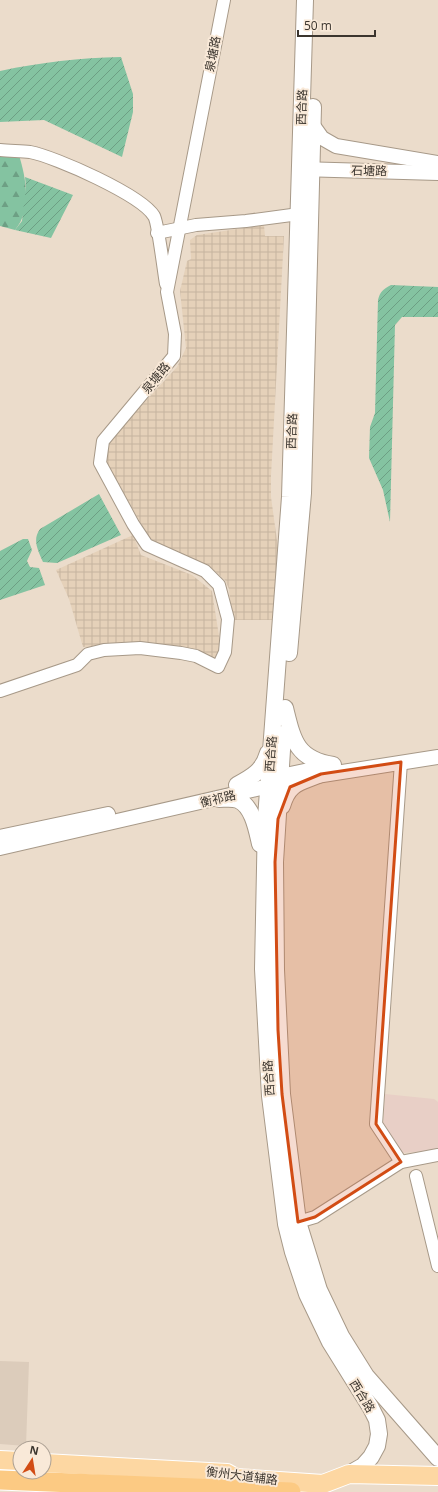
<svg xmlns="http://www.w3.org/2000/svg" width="438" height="1492" font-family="'Open Sans','Noto Sans SC',sans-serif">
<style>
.commercial{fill:#dcccbb}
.industrial{fill:url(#industrial-grid)}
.education{fill:#e8cfc6}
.forest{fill:url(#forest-firs)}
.garden{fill:url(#garden-furrows)}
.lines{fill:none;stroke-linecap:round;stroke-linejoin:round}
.minor-casing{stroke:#a79988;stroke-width:14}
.tertiary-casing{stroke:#a79988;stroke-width:16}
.secondary-casing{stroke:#a79988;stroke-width:18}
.primary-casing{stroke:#fff;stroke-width:20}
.trunk-casing{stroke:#fff;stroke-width:21}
.minor{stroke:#fff;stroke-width:12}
.tertiary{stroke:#fff;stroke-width:14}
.secondary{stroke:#fff;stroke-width:16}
.primary{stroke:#fdd7a2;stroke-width:18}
.trunk{stroke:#fcca83;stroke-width:19}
.marked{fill:#d24c14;fill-opacity:0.2;stroke:#d24c14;stroke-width:3;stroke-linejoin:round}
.labels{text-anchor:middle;stroke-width:4;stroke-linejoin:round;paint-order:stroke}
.street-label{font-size:12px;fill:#3b352e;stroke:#f9e9d8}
</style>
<defs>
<pattern id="industrial-grid" width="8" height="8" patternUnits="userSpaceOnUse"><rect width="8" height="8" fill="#e5d1b9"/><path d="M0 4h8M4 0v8" fill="none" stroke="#c5b49f"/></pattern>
<pattern id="forest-firs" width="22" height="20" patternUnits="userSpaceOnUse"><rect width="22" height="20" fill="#84c3a1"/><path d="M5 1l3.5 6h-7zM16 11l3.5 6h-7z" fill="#6d9f84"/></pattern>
<pattern id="garden-furrows" width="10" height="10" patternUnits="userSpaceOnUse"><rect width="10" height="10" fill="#84c3a1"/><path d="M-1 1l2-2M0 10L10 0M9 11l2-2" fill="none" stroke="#6d9f84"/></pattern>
</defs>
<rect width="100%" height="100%" fill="#ebdccb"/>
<polygon class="commercial" points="0,1361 29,1362 26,1446 0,1444"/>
<g class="industrial">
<polygon points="264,225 265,236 284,236 271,476 271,497 278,548 273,620 232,620 229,589 225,580 215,571 159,545 149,537 104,460 109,441 177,367 186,348 180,291 187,261 191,259 190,240 197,235"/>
<polygon points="133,535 141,555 192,575 212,591 221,649 213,660 128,644 83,647 69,599 56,570"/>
</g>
<polygon class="education" points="385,1094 434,1099 438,1102 438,1150 402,1153 383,1129"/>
<path class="forest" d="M0 155H19C26 178 32 210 15 230L0 226Z"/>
<g class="garden">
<path d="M121 57 133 94V112L122 157 44 120 0 122V71C42 62 79 58 121 57Z"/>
<polygon points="25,177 73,195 51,238 15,230 22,221 26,187"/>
<path d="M391 285 438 287V317H402L395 325 390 522 383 490 369 458 370 427 375 413 378 300C380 292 383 289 391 285Z"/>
<path d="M99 494 121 535 57 563 43 562C38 550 32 540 40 529Z"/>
<polygon points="23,539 28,539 32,550 27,561 30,567 39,568 45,585 0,600 0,551"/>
</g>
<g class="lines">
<g class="minor-casing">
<g id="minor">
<path d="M0 150C10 151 21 151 30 152 56 157 141 195 154 216 158 222 164 273 166 284"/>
<polyline points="157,233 196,225 246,221 299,214"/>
<polyline points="0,691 77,665 88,654 104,650 140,648 181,653 196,656 218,667 225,652 228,619 219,585 205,571 147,545 133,524 100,463 103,441 174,356 175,334 167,292 224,0"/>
<polyline points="401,762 376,1124 401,1162"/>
<polyline points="416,1176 438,1266"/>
<polyline points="298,1222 315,1217 401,1162 438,1155"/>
</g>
</g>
<g class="tertiary-casing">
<g id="tertiary">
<polyline points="312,124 322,138 336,146 438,163"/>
<polyline points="300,169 438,173"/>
<polyline points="310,777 438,757"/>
<polyline points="271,778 319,768"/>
<polyline points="0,837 108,814"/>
<polyline points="0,848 278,784"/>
</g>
</g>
<g class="secondary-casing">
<g id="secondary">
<polyline points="305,0 290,497 266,818 263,969 270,1096 286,1224 293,1252 307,1294 330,1342 371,1408 377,1420 379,1434 377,1446 371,1457 363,1466 349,1474"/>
<polyline points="289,653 303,493 313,107"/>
<path d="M285 708C293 740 296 759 333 765"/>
<polyline points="283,734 275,862 276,970 282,1094 298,1222 319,1290 341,1336 366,1376 438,1458"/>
<path d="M237 785C252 777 263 771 268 753"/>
<path d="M219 799C225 799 233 798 238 800 253 806 257 831 260 844"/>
<path d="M282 806C289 782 300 783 321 774"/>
</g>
</g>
<g class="primary-casing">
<g id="primary">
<polyline points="0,1460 20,1461"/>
<polyline points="44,1463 227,1473 236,1478 323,1484 349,1474 438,1476"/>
</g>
</g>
<g class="trunk-casing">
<polyline id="trunk" points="0,1480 291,1492"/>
</g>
<use href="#minor" class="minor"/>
<use href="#tertiary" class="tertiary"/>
<use href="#secondary" class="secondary"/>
<use href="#primary" class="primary"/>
<use href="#trunk" class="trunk"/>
</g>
<path class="marked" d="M401 762 376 1124 401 1162 315 1217 298 1222 282 1094 278 1030 275 862 278 819 290 787 321 774Z"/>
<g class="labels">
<g class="street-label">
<text transform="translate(213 54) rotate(-79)" y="4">泉塘路</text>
<text transform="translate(302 107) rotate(-88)" y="4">西合路</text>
<text transform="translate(369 171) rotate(1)" y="4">石塘路</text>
<text transform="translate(156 378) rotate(-51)" y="4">泉塘路</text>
<text transform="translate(292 431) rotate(-88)" y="4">西合路</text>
<text transform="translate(271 754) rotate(-86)" y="4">西合路</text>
<text transform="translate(218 799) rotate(-13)" y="4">衡祁路</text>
<text transform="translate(269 1078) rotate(-94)" y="4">西合路</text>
<text transform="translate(362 1396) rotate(59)" y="4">西合路</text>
<text transform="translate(242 1476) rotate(7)" y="4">衡州大道辅路</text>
</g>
</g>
<g transform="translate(32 1460) rotate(12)"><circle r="19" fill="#f9e9d8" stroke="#ada194"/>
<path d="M0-3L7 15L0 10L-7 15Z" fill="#d24c14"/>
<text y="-6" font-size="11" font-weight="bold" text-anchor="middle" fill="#3b352e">N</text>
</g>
<path d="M298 30v6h77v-6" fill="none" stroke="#3b352e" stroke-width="2"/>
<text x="304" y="30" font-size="12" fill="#3b352e" stroke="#f9e9d8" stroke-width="3" paint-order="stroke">50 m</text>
</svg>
